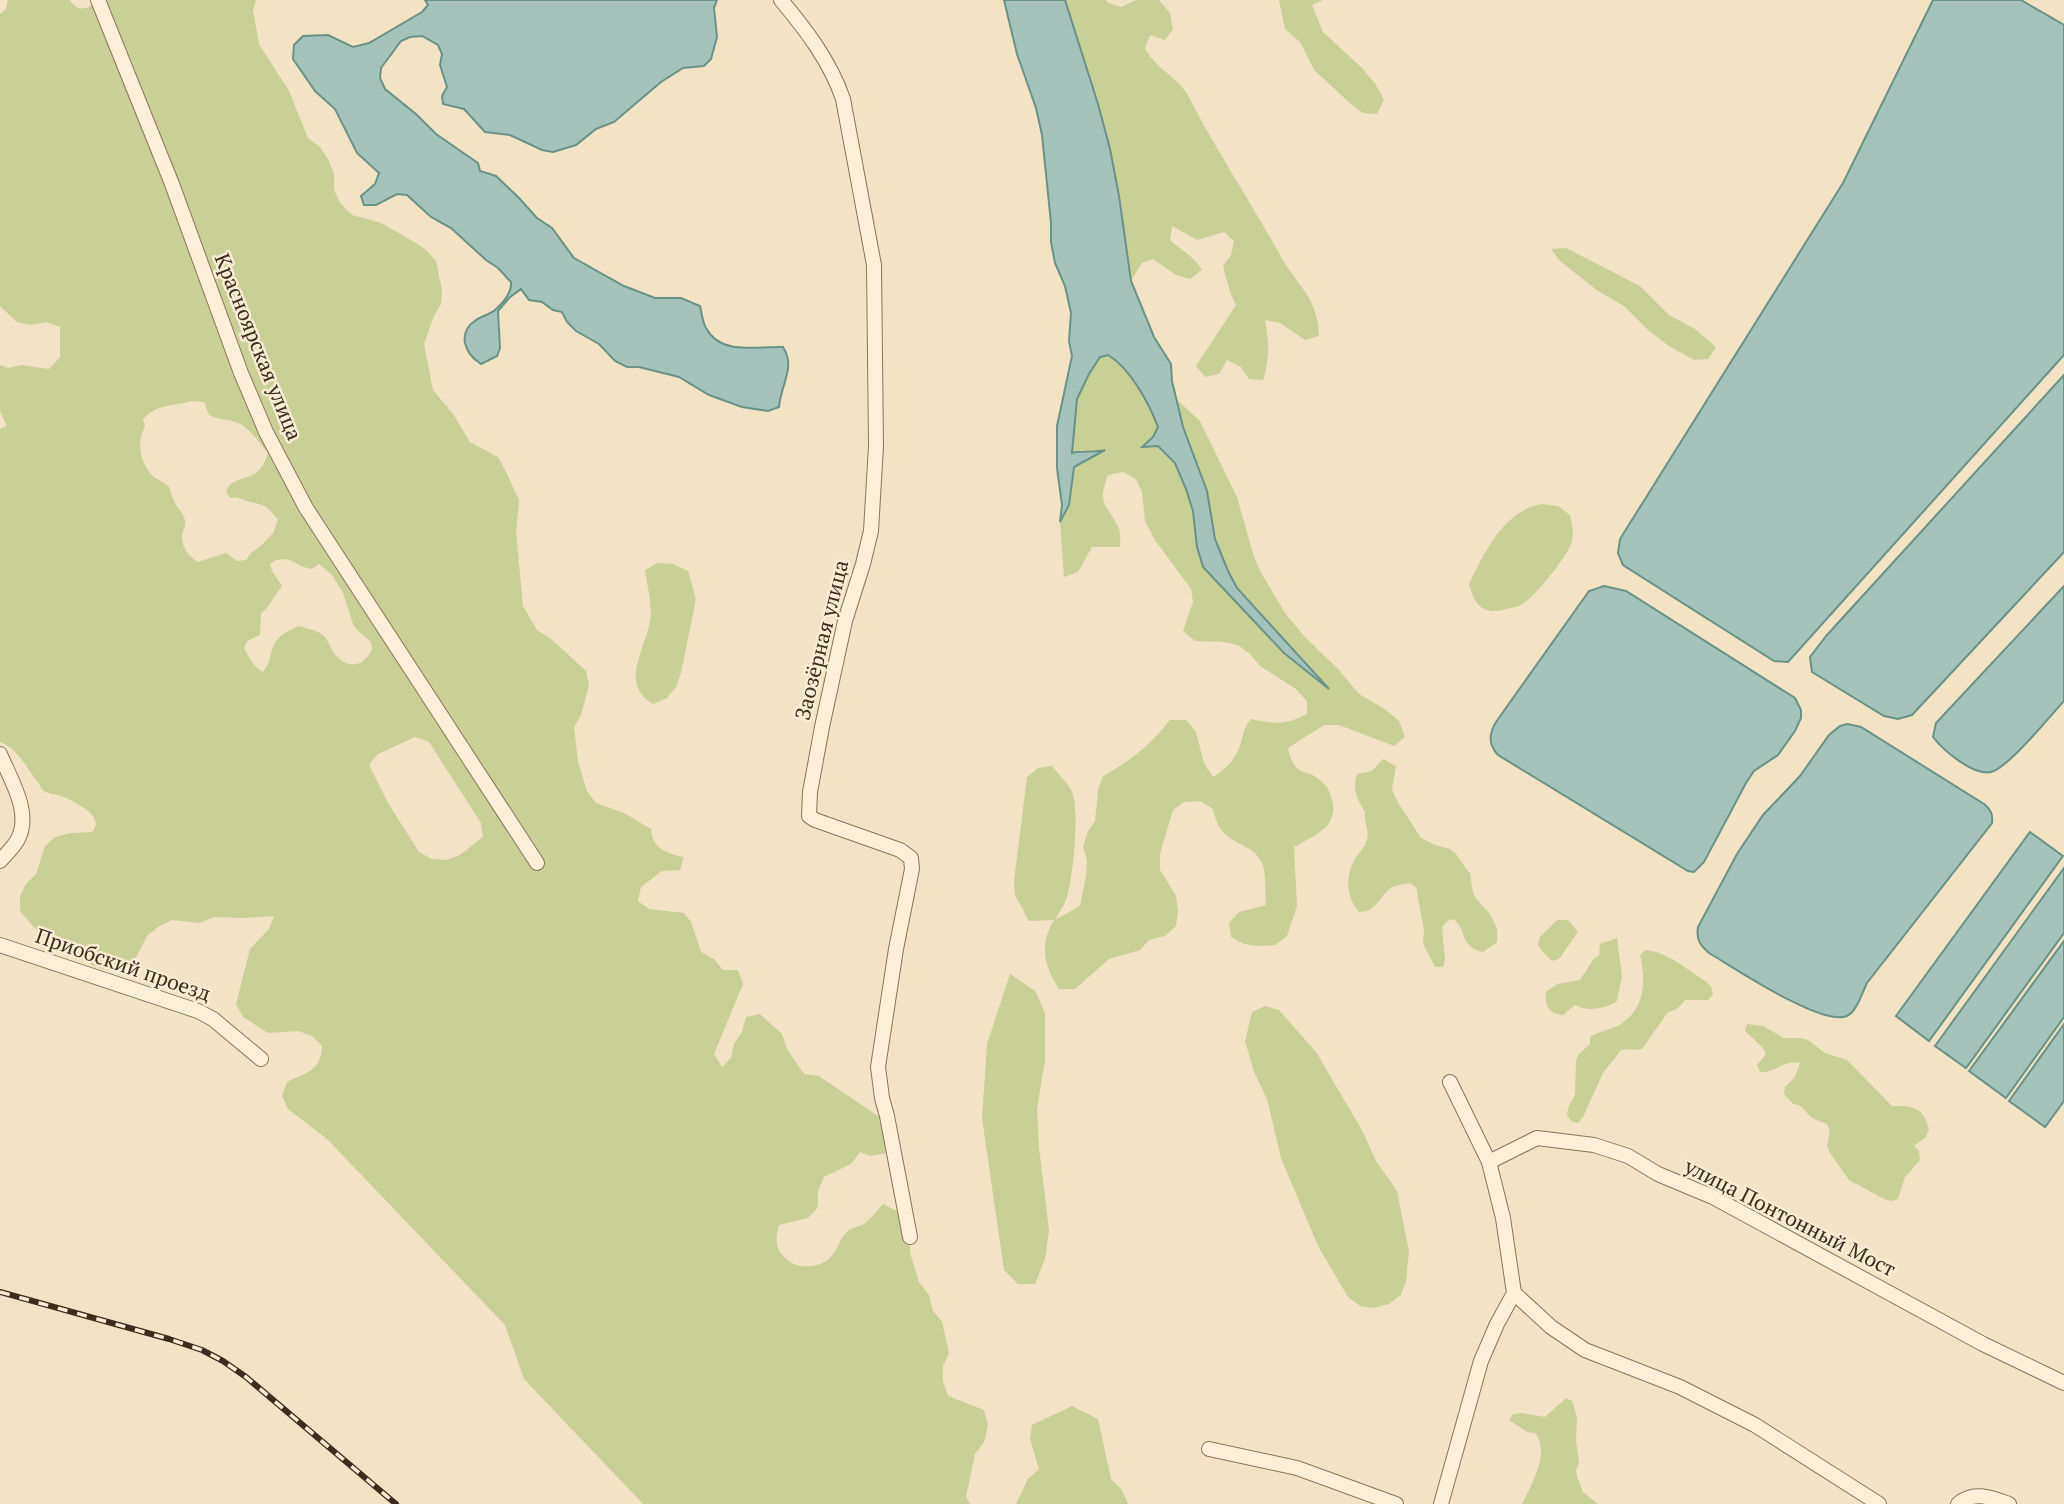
<svg xmlns="http://www.w3.org/2000/svg" width="2064" height="1504" font-family="'PT Serif',serif">
<style>
.green{fill:#c9d096;fill-rule:evenodd}
.water{fill:#a5c3ba;stroke:#6b9288;stroke-width:2}
.lines{fill:none;stroke-linecap:round;stroke-linejoin:round}
.minor-casing{stroke:#8c7458;stroke-width:16}
.minor{stroke:#fbf0d7;stroke-width:14}
.rail-casing{stroke:#3b2c1d;stroke-width:6}
.rail{stroke:#f8edd3;stroke-width:3.5;stroke-dasharray:10;stroke-linecap:butt}
.labels{text-anchor:middle;stroke-width:5;stroke-linejoin:round;paint-order:stroke}
.street-label{font-size:21px;fill:#3b2c1d;stroke:#f8edd3}
</style>
<rect width="100%" height="100%" fill="#f1e3c3"/>
<g class="green">
<path d="M8 0H70C79 15 89 7 101 0H256L253 10 259 44 289 91 308 138 320 147 329 161 334 174V190L340 203 352 215 381 223 411 240 425 249 436 261 442 290 441 304 434 316 424 344 433 390 453 414 470 442 498 457 506 472 519 500 516 532 523 606 537 630 550 638 586 671 589 685 581 715 574 727 578 762 587 791 596 803 624 813 651 829C652 848 667 854 684 857L680 870 662 871 641 887 638 901 649 909 684 913 691 922 701 952 714 959 723 970H738L743 984 714 1054 722 1067 731 1058 734 1044 742 1032 746 1017 760 1014 782 1034 787 1049 804 1074 819 1076 881 1118 887 1136 886 1153 871 1156 860 1152 851 1164 824 1177 818 1191V1207L808 1218 779 1225C775 1239 775 1249 786 1259 799 1271 825 1268 834 1253 839 1246 841 1236 849 1230 853 1227 859 1227 864 1224 871 1219 877 1210 883 1204L897 1211 910 1237V1253L919 1282 929 1295 933 1311 942 1322 949 1353 943 1366V1381L948 1396 984 1410 988 1425 984 1442 975 1454 966 1497 970 1504H643L524 1379 505 1325 327 1139 288 1109 282 1096 287 1082C307 1072 321 1071 322 1046L312 1036 298 1031 268 1033 243 1017 236 1004 250 949 269 929 274 916 245 918 215 917 199 923 172 920 158 927 147 936 132 965 117 971 102 969 88 963 38 932 20 911V896L26 884 36 874 45 846 55 837 71 833 92 832C107 816 73 801 61 796 56 794 49 794 44 791 41 789 40 785 38 782 26 768 18 748 0 742V429L7 426 0 411V365L8 368 22 365 49 369 60 357V327L46 322 31 325 17 322 0 306V14L6 9ZM192 401 204 402 209 415C218 420 229 419 238 423 251 429 259 443 268 453 258 488 236 470 226 491L230 498C238 497 240 499 247 501 265 506 266 504 278 520L273 533 263 544 251 553 246 560 237 561 226 553 198 562C189 557 181 546 182 536 183 530 186 526 185 520 183 512 177 508 174 501 171 496 172 490 168 486 164 482 158 480 154 477 141 465 135 442 145 427L143 420C154 404 175 406 192 401ZM284 559C294 560 301 568 312 569L319 564 332 575 343 593 353 624 357 630 371 642 372 650C363 666 350 670 336 656 330 649 328 637 320 633 314 629 306 629 299 626 292 629 283 633 278 639 269 648 272 662 263 672 253 666 249 658 244 648L247 641 260 635 261 613 266 609 282 586 272 571 270 564 276 560ZM415 737 429 742 481 823 483 837 460 855 447 860 432 859 419 852 388 803 369 765 378 754Z"/>
<path d="M1065 0H1106L1107 2 1121 7 1136 0H1159L1170 13 1173 29 1165 40 1150 35 1145 48C1155 68 1173 74 1186 92 1215 148 1250 201 1280 255 1297 286 1318 297 1319 336L1305 340 1280 323 1265 320C1269 343 1270 359 1263 380L1249 379 1241 367 1227 360 1219 374 1205 377 1196 366 1236 305 1230 292 1223 266 1231 255 1234 241 1224 232 1197 240 1172 226 1170 240C1183 252 1193 255 1202 270L1190 279 1176 275 1153 259 1142 263 1131 281 1119 196 1110 149 1098 104Z"/>
<polygon points="1279,0 1323,0 1312,5 1323,32 1363,69 1376,85 1384,100 1377,114 1363,113 1351,104 1314,70 1300,42 1285,29"/>
<polygon points="1566,248 1640,286 1669,315 1695,329 1716,347 1708,359 1694,360 1669,346 1648,330 1624,306 1598,291 1560,261 1551,249"/>
<path d="M1108 355C1130 368 1149 403 1158 427L1153 437 1143 446H1158L1175 463 1186 489 1193 511 1197 547 1203 567 1284 653 1323 683 1237 588 1228 571 1215 539 1207 491 1183 427 1176 399 1200 421 1237 497 1254 557 1260 571 1285 613 1304 636 1338 669 1359 694 1386 710 1399 721 1405 737 1394 746 1339 725H1324L1288 748C1295 780 1305 766 1321 781 1328 787 1330 791 1332 800 1339 827 1314 836 1294 847L1297 906 1287 936 1275 945 1258 946 1244 944 1231 937 1229 923 1239 912 1266 905C1265 893 1266 877 1263 866 1253 837 1221 851 1213 809L1200 801 1184 802 1173 810 1160 854V870L1176 896 1178 911 1176 926 1165 936 1149 940 1140 950 1109 959 1075 989H1059C1044 966 1039 944 1054 920L1029 921 1015 895 1014 881 1027 777 1038 768 1052 766C1058 774 1068 783 1072 792 1080 811 1073 880 1066 900 1063 907 1058 913 1056 919L1080 906 1086 876 1087 860 1083 847 1087 833 1095 821 1098 790 1103 776C1132 760 1149 746 1170 720H1186L1196 732 1204 763 1213 777C1225 770 1235 760 1240 746 1245 733 1241 732 1251 719 1276 724 1282 726 1307 714V701L1296 689 1260 666 1250 654 1238 645 1223 642 1195 641 1183 631 1193 602 1191 589 1155 540 1145 521 1142 492 1136 479 1123 472 1108 475C1096 506 1108 504 1119 529 1121 534 1120 541 1120 547H1092L1078 572 1064 577 1060 522 1069 505 1074 466 1101 452 1082 450 1072 454 1077 399 1089 374 1100 357Z"/>
<path d="M1542 504 1558 506 1570 515C1572 524 1574 532 1572 541 1568 556 1535 597 1522 604 1518 607 1511 608 1506 609 1484 616 1474 605 1469 584 1485 552 1503 511 1542 504Z"/>
<path d="M658 563 673 564 688 571 696 599 681 673 676 687 667 698 653 704C617 682 649 645 651 614 651 600 647 584 645 570Z"/>
<path d="M1383 759 1396 766 1392 790 1399 804 1421 838 1435 845 1450 849 1456 854 1470 874 1473 893 1477 900 1490 914 1497 928V942L1483 952C1459 946 1468 932 1454 919L1447 921 1442 927 1445 960 1443 967H1435L1423 944 1424 930 1416 887 1410 883C1405 884 1396 885 1392 887 1379 896 1377 912 1359 912 1347 898 1345 880 1353 863 1357 854 1364 850 1367 839 1370 830 1363 822 1365 812 1357 799 1352 789 1357 774L1372 771Z"/>
<polygon points="1557,920 1568,920 1578,932 1559,959 1552,961 1541,950 1538,944 1540,937"/>
<path d="M1617 938 1622 976 1617 1001C1605 1009 1588 1012 1575 1005L1563 1015C1550 1014 1544 1006 1546 992L1557 984 1580 980 1593 960 1599 955 1600 944Z"/>
<path d="M1645 950C1666 951 1688 970 1705 981L1711 986 1713 994 1708 1000H1685C1680 1007 1676 1010 1668 1012L1642 1049C1634 1051 1629 1048 1621 1050L1603 1073 1583 1117 1578 1123 1571 1121 1567 1115 1568 1108 1575 1095 1576 1060 1579 1054 1590 1044V1037C1601 1030 1616 1029 1625 1021 1645 1006 1646 977 1640 955Z"/>
<polygon points="1010,974 1035,991 1045,1013 1045,1060 1037,1109 1039,1147 1049,1231 1045,1259 1035,1284 1018,1284 1004,1270 982,1118 987,1044"/>
<polygon points="1265,1006 1279,1010 1316,1052 1363,1132 1376,1161 1397,1191 1409,1252 1406,1281 1401,1295 1389,1304 1374,1308 1360,1306 1348,1297 1318,1246 1281,1158 1267,1099 1254,1072 1245,1041 1252,1012"/>
<path d="M1747 1024 1763 1026 1784 1038H1800L1808 1040 1825 1053 1847 1060 1892 1106C1912 1106 1923 1106 1929 1129L1926 1137 1914 1146 1919 1151 1920 1160 1905 1177 1898 1199 1891 1201 1884 1199 1849 1180 1830 1153 1827 1146 1830 1131 1827 1124C1823 1122 1815 1120 1811 1117 1804 1111 1804 1105 1793 1104L1784 1094 1785 1087 1795 1077 1800 1063C1785 1059 1775 1073 1760 1072L1757 1065 1766 1054 1763 1048 1745 1031Z"/>
<path d="M1566 1398 1572 1401 1577 1417 1576 1441 1579 1463 1576 1470 1577 1477 1583 1492 1598 1504H1522C1531 1485 1551 1452 1535 1433L1527 1432 1509 1420 1513 1414 1521 1413 1545 1417Z"/>
<polygon points="1072,1406 1098,1419 1111,1479 1122,1490 1128,1504 1016,1504 1028,1479 1039,1469 1030,1439 1032,1425"/>
</g>
<g class="water">
<path d="M425 0H717L714 8 717 37 711 59 704 66 683 68 661 82 614 122 596 129 576 145 553 152 542 150 510 135 485 132 464 109 443 104 442 96 447 87 440 65 442 54 438 45 422 36 410 37 401 41 381 68 380 78 385 89 416 114 436 134 478 163 480 171 496 176 519 198 537 218 552 228 574 258 624 286 655 298H681L700 306C702 313 702 321 706 328 721 356 757 346 783 347 796 367 781 384 779 407L768 411 742 407 709 395 679 377 639 367H627L615 361 599 344 576 331 567 322 562 312 553 310 542 302 529 300 521 289 509 298 498 311 500 348 497 356 481 364C464 353 457 333 476 320 482 316 491 314 495 310 503 303 512 292 511 282L498 268 486 260 451 228 431 217 407 195 397 194 376 205H364L361 196 375 184 379 173 357 153 335 109 315 91 293 59 294 45 303 36 328 35 353 47 369 43 422 12 428 5Z"/>
<path d="M1004 0H1065L1098 104 1110 149 1119 196 1131 281 1154 337 1171 364 1172 381 1183 427 1207 491 1215 539 1228 571 1237 588 1329 689 1284 653 1203 567 1197 547 1193 511 1186 489 1175 463 1158 446 1142 447 1153 437 1158 427C1149 403 1130 368 1108 355L1100 357 1089 374 1077 399 1072 453C1084 450 1093 453 1105 450L1074 467 1069 505 1060 522 1062 505 1057 468V426L1072 356 1069 341 1071 313 1065 286 1055 263 1051 242V223L1042 135 1036 108 1017 54Z"/>
<polygon points="1933,0 2021,0 2064,25 2064,355 1788,662 1774,661 1623,565 1618,553 1620,539 1843,183"/>
<polygon points="2064,375 2064,552 1912,715 1898,719 1884,716 1812,672 1810,657 1827,635"/>
<path d="M1604 586 1626 591 1795 698 1801 710V718L1795 731 1778 755 1754 771 1746 783 1704 862 1694 872 1688 871 1498 755C1488 744 1489 734 1496 722L1589 591Z"/>
<path d="M2064 586V701C2050 716 2008 768 1991 772 1973 776 1943 750 1933 737L1936 723Z"/>
<path d="M1847 724 1861 727 1984 804C1991 810 1993 814 1992 823L1867 983C1862 993 1857 1011 1847 1016 1822 1027 1733 967 1709 953 1700 945 1696 940 1698 927L1737 854 1763 815 1800 776 1829 735 1840 726Z"/>
<polygon points="2030,832 2063,856 1929,1041 1896,1016"/>
<polygon points="2064,868 2064,933 1966,1068 1935,1046"/>
<polygon points="2064,941 2064,1017 2006,1098 1969,1071"/>
<polygon points="2064,1024 2064,1101 2045,1127 2009,1101"/>
</g>
<g class="lines">
<g class="minor-casing">
<g id="minor">
<polyline points="98,0 172,184 241,373 266,432 306,508 537,863"/>
<path d="M781 0C806 30 830 61 843 99L874 265 876 446 871 531 863 564 845 621 822 727 810 792 809 816 815 820 900 850 911 858 912 869 896 949 878 1067 882 1098 887 1116 910 1237"/>
<path d="M0 754C10 779 32 812 18 839 14 847 6 854 0 861"/>
<polyline points="0,945 198,1011 213,1019 261,1059"/>
<polyline points="1489,1162 1537,1138 1594,1145 1628,1156 1658,1174 1713,1197 1983,1344 2064,1383"/>
<polyline points="1514,1293 1551,1327 1585,1350 1680,1387 1755,1425 1879,1504"/>
<polyline points="1209,1449 1297,1468 1396,1504"/>
<polyline points="1441,1504 1481,1361 1497,1324 1514,1293 1503,1218 1489,1162 1450,1082"/>
<path d="M1958 1504C1974 1490 1992 1498 2009 1504"/>
</g>
</g>
<use href="#minor" class="minor"/>
<g class="rail-casing">
<polyline id="rail" points="0,1292 169,1339 202,1350 223,1361 246,1377 396,1504"/>
</g>
<use href="#rail" class="rail"/>
</g>
<g class="labels">
<g class="street-label">
<text transform="translate(258 347) rotate(68)" y="7">Красноярская улица</text>
<text transform="translate(822 640) rotate(-76)" y="7">Заозёрная улица</text>
<text transform="translate(123 965) rotate(19)" y="7">Приобский проезд</text>
<text transform="translate(1790 1218) rotate(27)" y="7">улица Понтонный Мост</text>
</g>
</g>
</svg>
